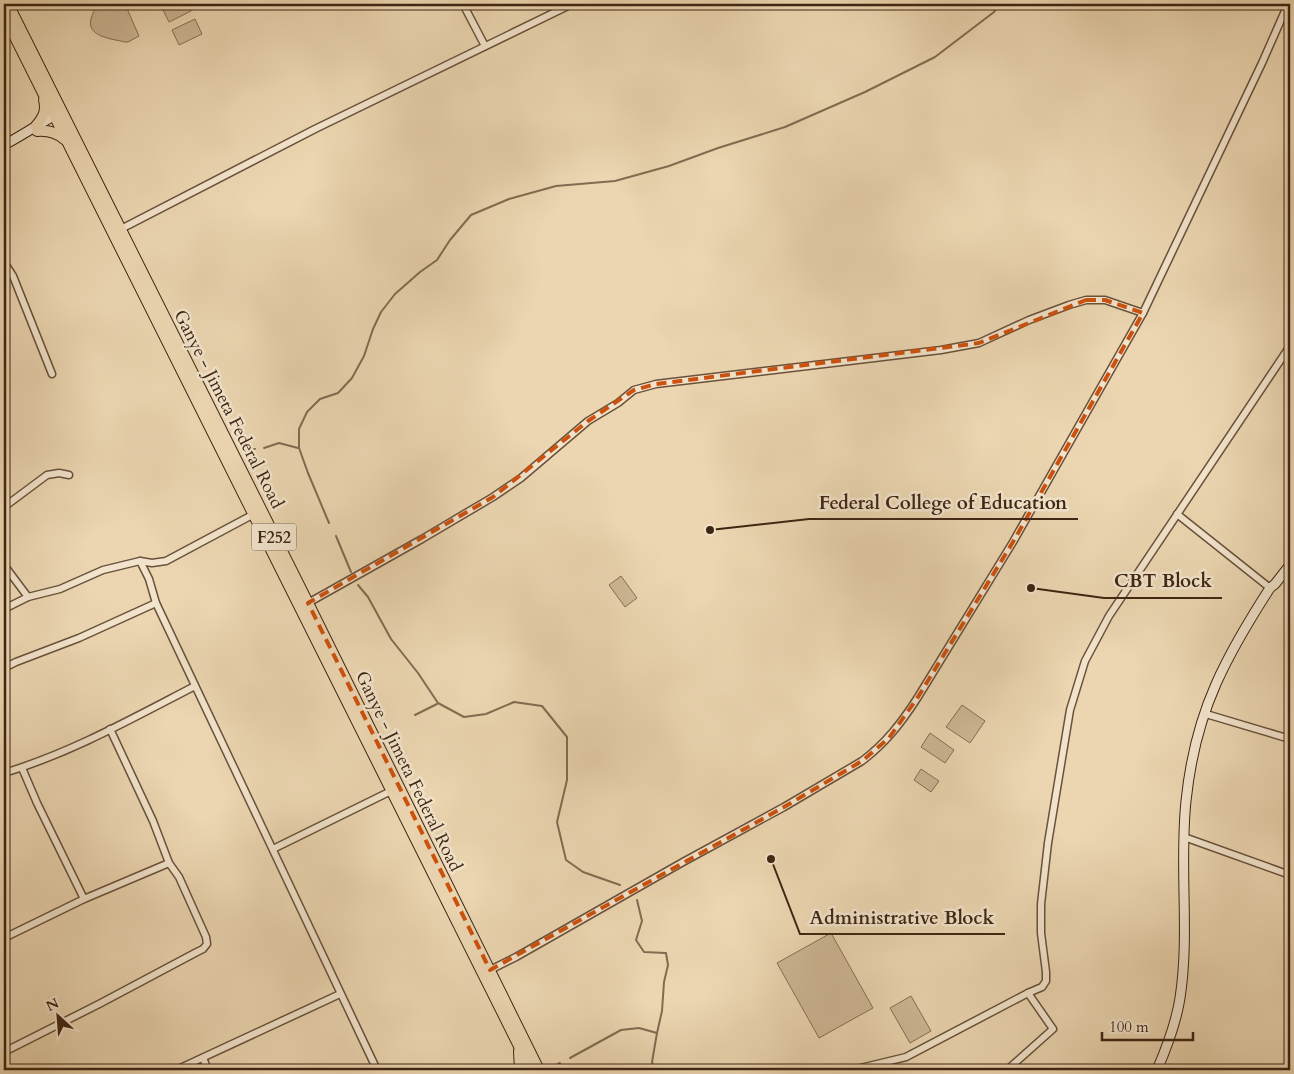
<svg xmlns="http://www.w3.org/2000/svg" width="1294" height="1074" font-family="Cardo,serif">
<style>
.green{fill:#ceb896;stroke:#866e54}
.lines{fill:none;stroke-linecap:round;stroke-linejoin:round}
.stream{stroke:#826b51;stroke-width:2}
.street-casing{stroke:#69513a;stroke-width:9}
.secondary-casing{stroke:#3e2513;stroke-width:11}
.primary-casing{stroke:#3e2513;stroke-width:12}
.street{stroke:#f2e4cc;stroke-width:6}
.secondary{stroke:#f2e4cc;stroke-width:9}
.primary{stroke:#ebd6b1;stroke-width:10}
.marked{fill:none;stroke:#ce510d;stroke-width:4;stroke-dasharray:10 6;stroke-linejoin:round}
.labels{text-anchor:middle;stroke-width:5;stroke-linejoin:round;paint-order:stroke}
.shield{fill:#f2e4cc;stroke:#745e4a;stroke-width:1}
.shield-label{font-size:16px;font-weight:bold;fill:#3e2513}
.street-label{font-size:18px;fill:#3e2513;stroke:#f2e4cc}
.leader{fill:none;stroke:#3e2513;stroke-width:2}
.callout-dot{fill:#3e2513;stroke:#f2e4cc;stroke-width:2}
.callout-label{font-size:19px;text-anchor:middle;font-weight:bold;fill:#3e2513;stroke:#f2e4cc;stroke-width:5;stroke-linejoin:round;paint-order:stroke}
</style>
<rect width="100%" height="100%" fill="#ebd6b1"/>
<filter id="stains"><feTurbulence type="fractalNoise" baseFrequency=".004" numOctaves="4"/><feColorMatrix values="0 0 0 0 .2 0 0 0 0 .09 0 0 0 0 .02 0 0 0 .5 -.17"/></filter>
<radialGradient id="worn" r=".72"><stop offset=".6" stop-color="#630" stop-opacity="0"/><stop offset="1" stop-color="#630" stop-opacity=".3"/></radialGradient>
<g class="green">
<path d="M97 4H125L139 36 128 42H125C113 39 86 37 91 19 92 14 95 9 97 4Z"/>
<polygon points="160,4 188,4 191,11 169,22"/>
<polygon points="195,19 202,34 179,45 172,30"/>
<polygon points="621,576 637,598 625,607 609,585"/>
<polygon points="962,705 985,721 970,743 946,727"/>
<polygon points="930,733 954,750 945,763 921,747"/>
<polygon points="921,769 939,781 931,792 914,780"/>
<polygon points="831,933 873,1008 819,1038 777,963"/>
<polygon points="911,996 931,1031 910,1043 890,1008"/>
</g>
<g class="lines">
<g class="stream">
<polyline points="264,448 279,443 298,448"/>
<polyline points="242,451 255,449"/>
<polyline points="329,523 308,473 299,448 299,429 307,412 320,399 338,393 352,378 364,356 373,329 381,312 395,294 420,272 437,260 450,240 471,215 509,199 556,186 615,181 669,166 718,148 785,127 865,92 935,57 994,12 999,4"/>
<polyline points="336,536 351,572"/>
<polyline points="358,585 368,597 391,639 418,673 438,703 464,717 486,714 514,702 542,706 567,737 567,780 557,822 566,860 583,872 620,885"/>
<polyline points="415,715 437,704"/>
<polyline points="637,900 642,921 636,940 644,952 666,953 668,965 664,982 662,1011 657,1033 652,1062 655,1070"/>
<polyline points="570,1058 621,1030 639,1028 657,1033"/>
<polyline points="549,1069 560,1063"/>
</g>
<g class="street-casing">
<g id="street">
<polyline points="463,4 485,46"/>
<polyline points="121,229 315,129 572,4"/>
<polyline points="4,262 13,276 52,374"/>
<polyline points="4,507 47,475 59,473 69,475"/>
<polyline points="1177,514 1270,588"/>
<polyline points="140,561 149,579 156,603 377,1070"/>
<polyline points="4,565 28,597"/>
<polyline points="308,603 422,539 493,497 521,478 588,421 618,403 634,390 656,384 866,359 941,350 979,343 1029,320 1069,305 1086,300 1105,300 1143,313"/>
<polyline points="4,609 28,597 60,589 103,570 140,561 152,563 166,561 256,513"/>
<polyline points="4,668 16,662 79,638 156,603"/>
<polyline points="1206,714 1290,739"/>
<polyline points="22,768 37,803 84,899"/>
<path d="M4 773C71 753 133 718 195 686"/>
<polyline points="1184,837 1290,875"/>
<polyline points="273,849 391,791"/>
<polyline points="4,938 84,899 169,863"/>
<path d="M488 971 516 957 683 862 784 807 862 761C886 743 902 722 918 697L1013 542 1143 313 1262 63 1288 4"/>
<polyline points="4,1052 101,1003 195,953 203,949 207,944 206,937 179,877 169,863 153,821 110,729"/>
<polyline points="203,1058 208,1070"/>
<polyline points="176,1070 340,994"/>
<polyline points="852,1070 906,1057 1028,993 1042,987 1046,981 1046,972 1041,933 1041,904 1048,843 1070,710 1085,661 1109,616 1290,346"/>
<polyline points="1007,1070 1053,1029 1028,993"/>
</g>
</g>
<g class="secondary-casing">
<g id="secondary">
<path d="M4 145C23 135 40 123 59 113"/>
<path d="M1157 1070C1167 1047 1176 1024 1180 998 1190 933 1179 867 1186 801 1190 762 1200 720 1216 684 1231 650 1250 619 1270 588L1275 584 1290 565"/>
</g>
</g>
<g class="primary-casing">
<g id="primary">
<polyline points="8,4 308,603 539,1070"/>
<polyline points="4,15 531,1070"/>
<path d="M36 126C43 118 47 111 44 100"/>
<path d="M37 131C48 130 56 132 64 139"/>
<polyline points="519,1051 520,1070"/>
</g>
</g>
<use href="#street" class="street"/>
<use href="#secondary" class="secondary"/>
<use href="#primary" class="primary"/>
</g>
<path class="marked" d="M1086 300H1105L1143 313 1013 542 918 697 889 738 862 761 784 807 490 970 308 603 493 497 588 421 634 390 656 384 979 343Z"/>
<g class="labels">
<rect class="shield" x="251.5" y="523.5" width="45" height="27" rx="4"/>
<g class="shield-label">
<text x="274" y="543">F252</text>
</g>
<g class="street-label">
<text transform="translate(229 409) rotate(63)" y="6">Ganye - Jimeta Federal Road</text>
<text transform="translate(409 771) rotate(64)" y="6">Ganye - Jimeta Federal Road</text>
</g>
</g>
<path class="leader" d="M710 530L809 519H1078M1031 588L1104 598H1222M771 859L800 934H1005"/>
<g class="callout-dot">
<circle cx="710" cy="530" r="5"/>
<circle cx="1031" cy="588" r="5"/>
<circle cx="771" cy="859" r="5"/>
</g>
<g class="callout-label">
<text x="943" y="509">Federal College of Education</text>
<text x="1163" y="587">CBT Block</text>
<text x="902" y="924">Administrative Block</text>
</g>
<rect width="1294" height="1074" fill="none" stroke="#ebd6b1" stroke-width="20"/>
<rect x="5" y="5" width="1284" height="1064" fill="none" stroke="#3e2513" stroke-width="2.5"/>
<rect x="10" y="10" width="1274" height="1054" fill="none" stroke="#3e2513"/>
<g transform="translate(58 1016) rotate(334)" stroke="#f2e4cc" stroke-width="4" paint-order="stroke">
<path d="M0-4L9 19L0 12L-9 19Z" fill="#3e2513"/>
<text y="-8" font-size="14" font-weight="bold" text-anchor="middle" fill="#3e2513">N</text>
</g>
<path d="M1102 1032v8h91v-8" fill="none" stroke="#3e2513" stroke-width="2.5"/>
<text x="1109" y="1032" font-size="15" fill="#3e2513" stroke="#f2e4cc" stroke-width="4" paint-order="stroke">100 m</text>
<rect width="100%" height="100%" filter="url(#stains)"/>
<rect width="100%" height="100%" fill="url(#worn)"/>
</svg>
